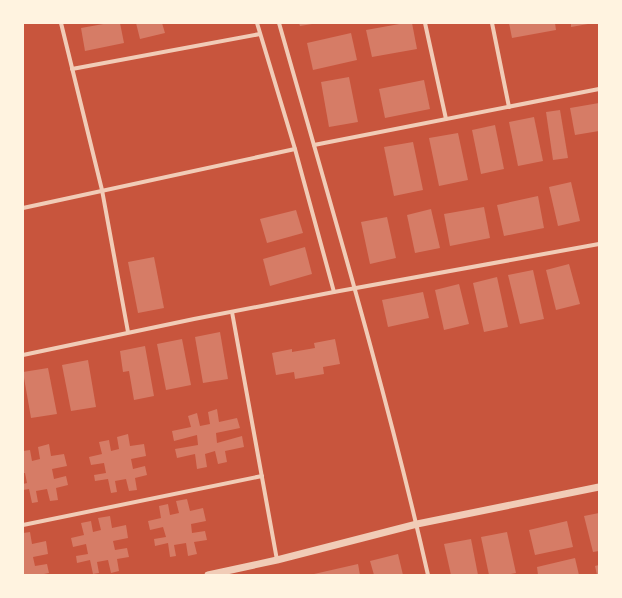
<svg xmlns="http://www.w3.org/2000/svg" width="622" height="598" font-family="'Fira Sans',sans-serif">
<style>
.building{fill:#d67c66}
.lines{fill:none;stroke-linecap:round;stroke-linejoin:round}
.minor{stroke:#f1ccb7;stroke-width:4}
.tertiary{stroke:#f1ccb7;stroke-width:7}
</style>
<rect width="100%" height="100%" fill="#c8553d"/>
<g class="building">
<polygon points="109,23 120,23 124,43 85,51 81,28"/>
<polygon points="136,23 162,23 165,33 140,39"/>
<polygon points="299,23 312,23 312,24 300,26"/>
<polygon points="405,23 412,23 417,49 372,57 366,30"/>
<polygon points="509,23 555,23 556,30 512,38"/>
<polygon points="571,23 588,23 588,24 571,27"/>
<polygon points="351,33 357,60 313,70 307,43"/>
<polygon points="349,77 358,122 329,127 321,82"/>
<polygon points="424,80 430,109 385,118 379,89"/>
<polygon points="599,103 599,131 575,135 570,108"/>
<polygon points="560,110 568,158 553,160 546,112"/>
<polygon points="534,117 543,161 518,166 509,122"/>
<polygon points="495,125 504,169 481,174 472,130"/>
<polygon points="458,133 468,180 439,186 429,138"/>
<polygon points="413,142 423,190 394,196 384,147"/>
<polygon points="571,182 580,221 558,226 549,187"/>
<polygon points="538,196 544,228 504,236 497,205"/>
<polygon points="484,207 490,238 450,246 444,214"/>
<polygon points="431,209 440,248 415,253 407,215"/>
<polygon points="296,210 303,233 267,243 260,219"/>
<polygon points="387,217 396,258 370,264 361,222"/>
<polygon points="305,247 312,274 270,286 263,259"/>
<polygon points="154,257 164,308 138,313 128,262"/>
<polygon points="569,264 580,304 556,310 546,270"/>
<polygon points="533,270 544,319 520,324 508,275"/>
<polygon points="497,277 508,327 484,332 473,283"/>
<polygon points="459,284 469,324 444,330 435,290"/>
<polygon points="423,292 429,318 388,327 382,300"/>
<polygon points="220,332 228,379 203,383 195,337"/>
<polygon points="182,339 191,385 166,390 157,344"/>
<polygon points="335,339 340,364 323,367 324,374 295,379 294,372 276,375 272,353 292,349 292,352 315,348 314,343"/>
<polygon points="145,346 154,396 134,400 129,371 123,372 120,351"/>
<polygon points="88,360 96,407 71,411 62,365"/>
<polygon points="48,368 57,414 31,418 23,372"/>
<polygon points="217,409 219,422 237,418 240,428 216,433 217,443 242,436 244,447 225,451 227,462 218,464 215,451 205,454 207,467 197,469 195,454 177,458 175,449 198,445 197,435 174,441 172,431 191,427 188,416 197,413 200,426 210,424 208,412"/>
<polygon points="128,434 130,446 144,444 146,456 131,459 133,469 145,466 147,475 135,478 137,490 129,491 126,479 115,481 117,492 111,493 108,479 95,481 94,475 106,473 104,463 91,465 89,457 102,454 99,442 109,440 111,451 119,449 117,437"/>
<polygon points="49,444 51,456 64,454 67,466 52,469 54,479 66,476 68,485 56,488 58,500 50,501 47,489 36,491 38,502 32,503 29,489 23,490 23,484 27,483 25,473 23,473 23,451 30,450 32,461 40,459 38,447"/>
<polygon points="187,499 190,511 203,508 206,521 191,524 192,533 205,531 207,540 194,542 197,554 188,556 186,543 174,545 176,556 170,557 168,543 155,546 154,539 166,537 163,527 150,530 148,521 161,518 159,506 168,504 170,515 179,513 176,501"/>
<polygon points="599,513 599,551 593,552 584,516"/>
<polygon points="110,516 112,528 126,525 128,538 113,541 115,550 127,548 129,557 117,559 119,571 111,573 108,560 97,562 99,573 93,574 90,560 77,563 76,556 88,554 86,544 73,547 71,538 84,535 81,523 91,521 93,532 101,530 98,518"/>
<polygon points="567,521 573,547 535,555 529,530"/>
<polygon points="30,532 32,544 46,541 48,554 33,557 35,566 47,564 49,573 39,575 23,575 23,533"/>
<polygon points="507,532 516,573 506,575 489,575 481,537"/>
<polygon points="471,539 478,575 451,575 444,544"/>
<polygon points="398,554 403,575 374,575 370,561"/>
<polygon points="575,558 579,575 538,575 537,567"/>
<polygon points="358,564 360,575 314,575 314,574"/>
<polygon points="599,565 599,575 597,575 595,566"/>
</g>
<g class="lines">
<g class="minor">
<polyline points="61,23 102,190 128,332"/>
<polyline points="257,23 295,149 334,292"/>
<path d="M279 23C331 206 386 389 428 575"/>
<polyline points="425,23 446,119"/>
<polyline points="492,23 509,107"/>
<polyline points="72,69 260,34"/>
<polyline points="314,145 599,89"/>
<polyline points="23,208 295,149"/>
<polyline points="232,312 277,560"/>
<polyline points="23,355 194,319 334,292 599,244"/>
<polyline points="23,525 262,476"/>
</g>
<polyline class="tertiary" points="208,575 277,560 417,524 599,487"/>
</g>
<rect width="622" height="598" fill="none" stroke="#fff3e0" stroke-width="48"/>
</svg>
